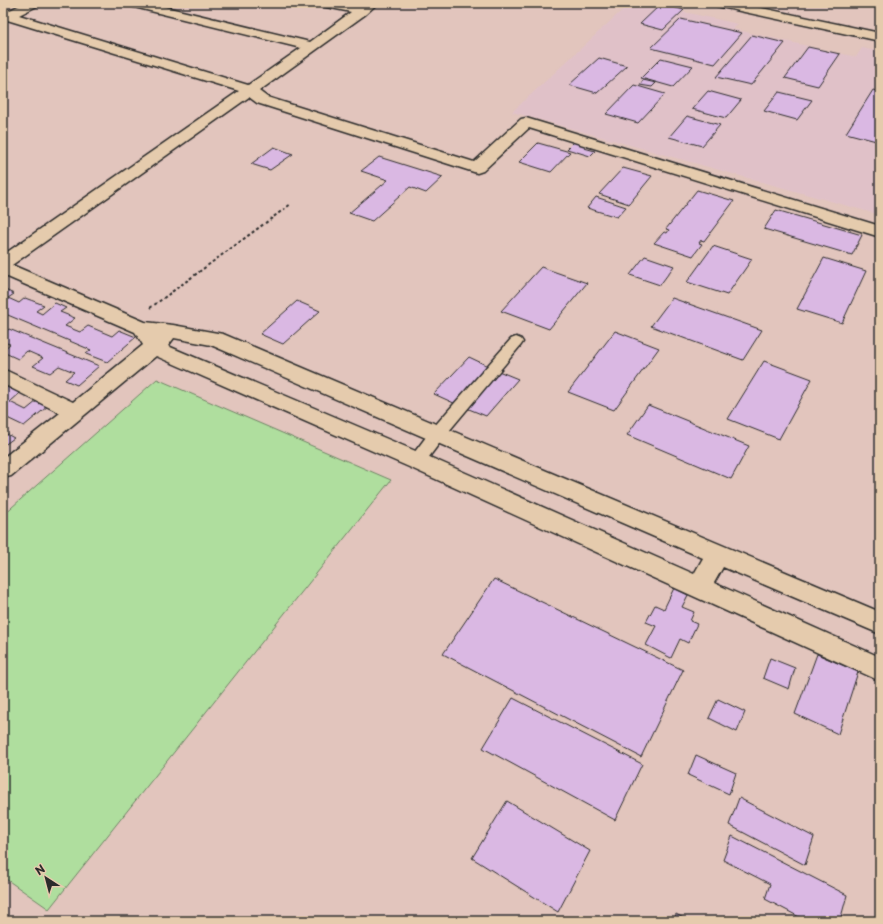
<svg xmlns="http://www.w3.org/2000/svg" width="883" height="924" font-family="'Playpen Sans',sans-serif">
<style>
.built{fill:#e0c1c8}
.green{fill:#afde9e;stroke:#6d8464}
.building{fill:#dab8e3;stroke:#2b2b2b}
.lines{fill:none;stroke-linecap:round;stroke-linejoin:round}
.lane-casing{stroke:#2b2b2b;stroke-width:3}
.street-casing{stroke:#2b2b2b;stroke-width:3}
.path{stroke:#2b2b2b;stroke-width:2;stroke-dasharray:3 2.5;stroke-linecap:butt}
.lane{fill:#e5cbad;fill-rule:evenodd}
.street{fill:#e5cbad;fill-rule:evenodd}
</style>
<rect width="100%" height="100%" fill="#e2c5bd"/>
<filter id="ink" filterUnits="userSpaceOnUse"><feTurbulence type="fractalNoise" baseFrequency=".025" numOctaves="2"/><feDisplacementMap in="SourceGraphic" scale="8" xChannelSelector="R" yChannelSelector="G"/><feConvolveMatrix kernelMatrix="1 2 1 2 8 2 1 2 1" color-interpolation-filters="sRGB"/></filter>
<g filter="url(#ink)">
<polygon class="built" points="630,3 644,3 738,24 733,29 856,57 862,48 880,52 880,215 512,112"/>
<polygon class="green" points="157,379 391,480 49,909 3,877 3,515"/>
<g class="building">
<polygon points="661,4 684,10 663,30 640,24"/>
<polygon points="681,19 742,33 715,64 651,48"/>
<polygon points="752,35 785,43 751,85 716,77"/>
<polygon points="808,47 840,54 818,86 785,78"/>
<polygon points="599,58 627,66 597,93 569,85"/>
<polygon points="661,58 693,66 673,87 641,78"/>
<polygon points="643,80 656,83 652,87 640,85"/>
<polygon points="634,85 665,94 638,123 606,114"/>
<polygon points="873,90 880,92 880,142 846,133"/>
<polygon points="708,91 741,100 726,118 692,109"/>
<polygon points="779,92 812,100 797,120 764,111"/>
<polygon points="687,116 720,125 702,146 669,137"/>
<polygon points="575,141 587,145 584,148 595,151 590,156 567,149"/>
<polygon points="538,143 570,152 551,172 519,162"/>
<polygon points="274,147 293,154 270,170 251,164"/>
<polygon points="379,157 443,177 426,193 410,187 372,221 349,213 388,180 361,171"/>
<polygon points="623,168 652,176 629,204 599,194"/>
<polygon points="697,190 734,201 704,241 701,240 699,243 702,244 693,256 654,243 664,232 667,233 669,230 666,229"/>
<polygon points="596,197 626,207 617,217 587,208"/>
<polygon points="776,210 862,235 852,255 764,229"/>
<polygon points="713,246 752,259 727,295 687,282"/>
<polygon points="645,256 674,266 660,285 630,275"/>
<polygon points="824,258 866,271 842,323 797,309"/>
<polygon points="541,267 587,283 549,329 501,311"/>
<polygon points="3,289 14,294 8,298 19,303 25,298 44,305 36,311 42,314 55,303 66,308 60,312 75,318 65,326 80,332 88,326 112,336 119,330 136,337 107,362 86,354 91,350 3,313"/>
<polygon points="672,298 762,330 743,360 651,326"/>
<polygon points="297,301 320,311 283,344 260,334"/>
<polygon points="9,329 99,366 77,385 65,380 74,372 59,366 50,373 33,366 43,358 27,351 18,359 3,352 3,350 10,344 3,342 3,334"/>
<polygon points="615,331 659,348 614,410 568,392"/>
<polygon points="469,357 490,367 456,404 434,394"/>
<polygon points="764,361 812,379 779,439 728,419"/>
<polygon points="496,370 518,379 486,416 464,407"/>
<polygon points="5,386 20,393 10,402 26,410 37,401 48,406 24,426 3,416 3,387"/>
<polygon points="648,405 749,446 731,479 627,435"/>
<polygon points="3,432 14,438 3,446"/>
<polygon points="494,579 683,670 641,757 443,654"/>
<polygon points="674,588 688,595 682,607 694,612 690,621 697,624 688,643 680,639 671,658 646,645 656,626 646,622 655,605 664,609"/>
<polygon points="817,654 858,672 838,734 795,714"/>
<polygon points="770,658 795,668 789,689 763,678"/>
<polygon points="513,698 642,764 615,820 483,748"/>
<polygon points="718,699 745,712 737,732 709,718"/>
<polygon points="696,755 736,773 729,794 688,775"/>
<polygon points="739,798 814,837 805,865 729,825"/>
<polygon points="507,801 590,851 558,912 472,858"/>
<polygon points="732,836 847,895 840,921 807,921 765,899 770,884 723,860"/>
<polygon points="676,914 689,921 674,921"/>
</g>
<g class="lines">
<g class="lane-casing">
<polygon id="lane" points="516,337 521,339 523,342 521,345 444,437 423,465 417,467 411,465 409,461 411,457 432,429 511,339"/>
</g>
<g class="street-casing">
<g id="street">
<path d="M24 3H39L37 6 19 15 248 85 301 48 130 6 128 3H149L310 42 351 12 321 6 319 3H342L359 7 364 3H378L366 14 259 91 267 97 474 162 521 119 526 118 880 226V237L529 128 483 171 477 173 257 103 249 97 12 265 145 322 173 325 223 334 880 612V634L723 567 714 583 880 657V681L409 467 156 356 11 476 3 478V458L60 413 3 384V369L73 402 143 345 135 332 3 275V255L239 91 4 19V13ZM174 338 211 345 703 558 694 574 425 455 168 346Z"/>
<polygon points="715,3 738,3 880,33 880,41 721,7 717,6"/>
</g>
</g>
<polyline class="path" points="150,308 291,204"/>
<use href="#lane" class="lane"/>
<use href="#street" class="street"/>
</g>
</g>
<rect width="883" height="924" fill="none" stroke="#e5cbad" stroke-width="16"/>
<rect x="8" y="8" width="867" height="908" fill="none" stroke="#2b2b2b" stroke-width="1.5" filter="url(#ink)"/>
<g transform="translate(46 878) rotate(324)" stroke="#e5cbad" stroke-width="3" paint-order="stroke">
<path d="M0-3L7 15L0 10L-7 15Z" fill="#2b2b2b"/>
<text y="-6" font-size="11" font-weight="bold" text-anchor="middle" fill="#2b2b2b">N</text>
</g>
</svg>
